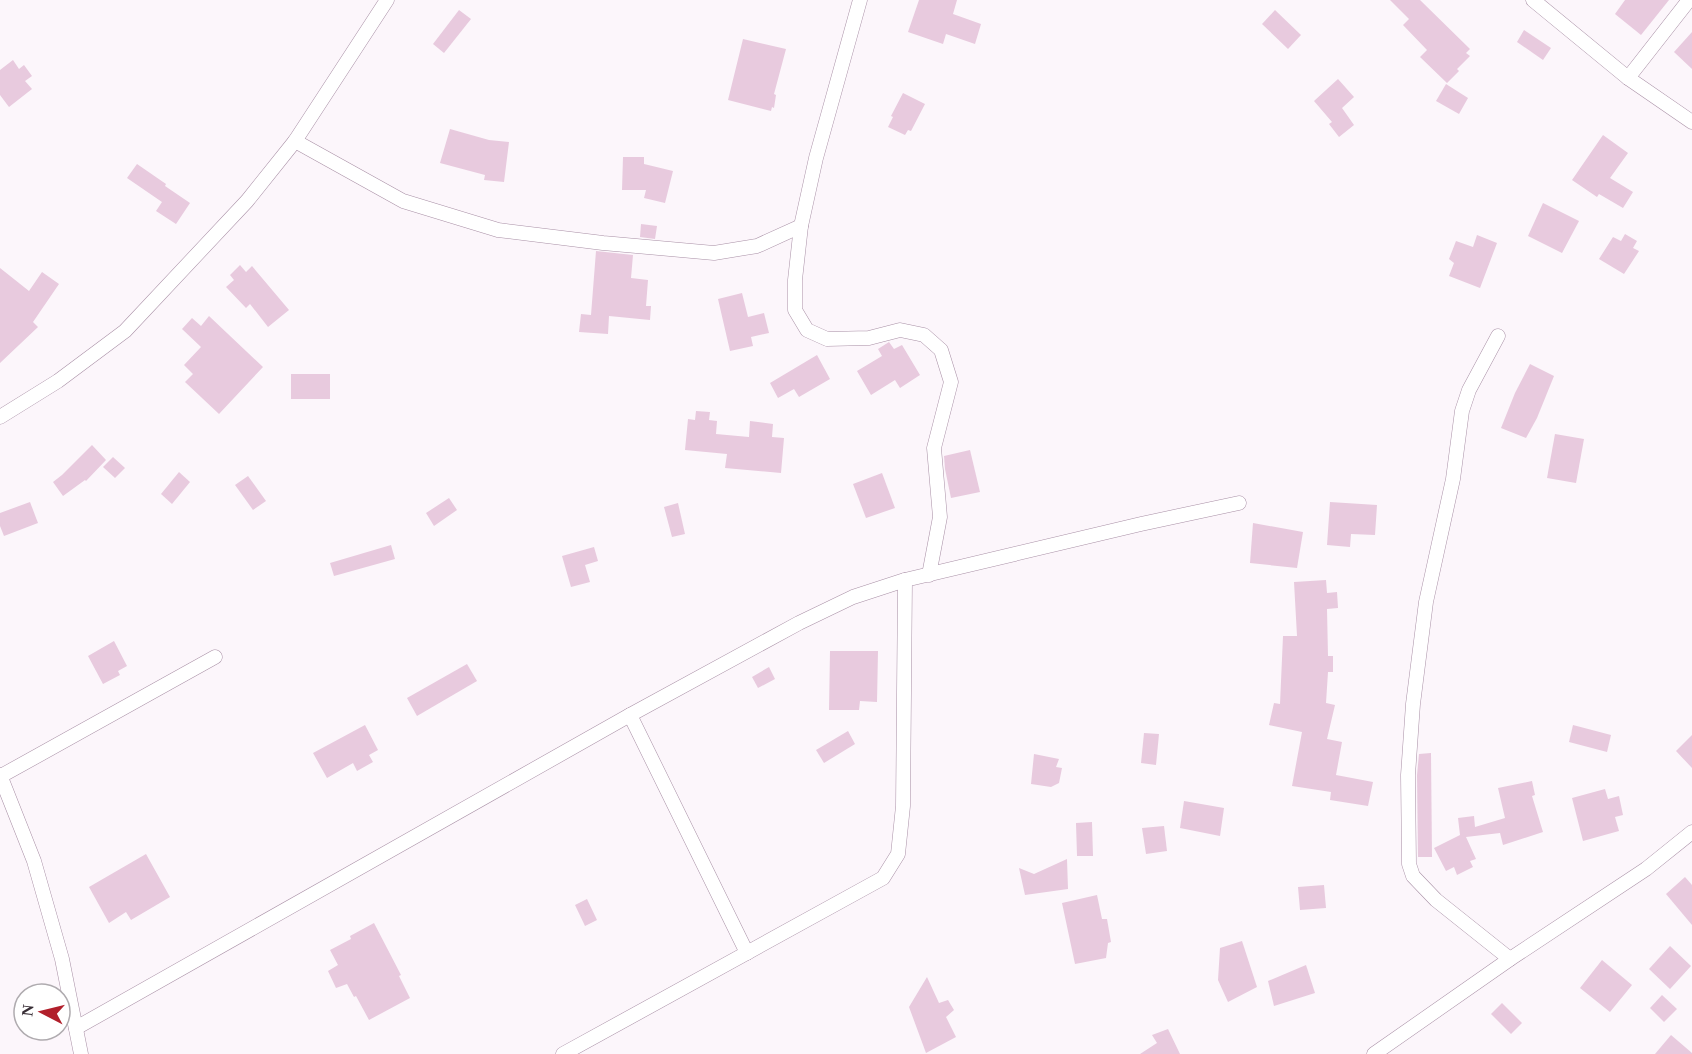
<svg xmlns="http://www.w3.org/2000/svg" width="1692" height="1054" font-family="Georgia,serif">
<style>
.building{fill:#e8cade}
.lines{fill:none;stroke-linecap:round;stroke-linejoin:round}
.street-casing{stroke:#a990a6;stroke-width:15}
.street{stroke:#fff;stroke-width:14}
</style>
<rect width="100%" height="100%" fill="#fcf6fb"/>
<g class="building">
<polygon points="919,0 957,0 953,14 981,24 975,44 946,34 943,44 908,32"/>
<polygon points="1390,0 1420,0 1470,49 1466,53 1470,56 1457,69 1459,71 1447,83 1420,57 1427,50 1403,25 1409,19"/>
<polygon points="1625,0 1669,0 1641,35 1615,14"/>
<polygon points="459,10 471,19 444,53 433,44"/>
<polygon points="1275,10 1301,35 1288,49 1262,24"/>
<polygon points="1524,30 1551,48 1543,60 1517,42"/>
<polygon points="1692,32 1692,69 1674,52"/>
<polygon points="743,39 786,49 774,94 776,95 774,108 772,107 771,111 728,100"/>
<polygon points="13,60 19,69 24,65 32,76 25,81 32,89 9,107 0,95 0,70"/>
<polygon points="1338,79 1354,97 1342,108 1354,125 1339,137 1329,124 1332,122 1314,101"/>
<polygon points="1446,84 1468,98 1459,114 1436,101"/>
<polygon points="903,93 925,104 911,131 908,130 905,135 888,127 893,117 891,116"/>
<polygon points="450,129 489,140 509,142 504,182 484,180 485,175 440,163"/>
<polygon points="1603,135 1628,153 1610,178 1633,192 1623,208 1599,194 1597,197 1572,180"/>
<polygon points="623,157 644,157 644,164 673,171 665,203 644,198 646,190 622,190"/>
<polygon points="137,164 166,184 165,186 190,203 176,224 156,211 162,202 127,178"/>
<polygon points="1543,203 1579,221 1562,253 1528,236"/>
<polygon points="641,224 657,226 655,239 640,237"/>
<polygon points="1625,234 1637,241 1633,248 1639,251 1624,274 1599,259 1613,237 1621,241"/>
<polygon points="1477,235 1497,243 1480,288 1449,276 1454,263 1449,259 1456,241 1473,247"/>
<polygon points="596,251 633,255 631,278 648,280 646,306 651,306 650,320 609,316 608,334 579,332 581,314 591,315"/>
<polygon points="240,265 246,272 252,266 289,310 268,327 250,304 246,308 226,287 234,280 230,275"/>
<polygon points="0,268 29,291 42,272 59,284 33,322 38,327 0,363"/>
<polygon points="742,293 748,317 764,313 769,333 751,337 753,346 730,351 718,299"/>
<polygon points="209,316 263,367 219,414 185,382 193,374 184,365 201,347 182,329 192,318 201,326"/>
<polygon points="889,342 894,349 902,345 920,375 900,388 895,380 871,395 857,371 882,356 878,349"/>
<polygon points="817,355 830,379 799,397 794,389 778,398 770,383"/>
<polygon points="1530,364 1554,376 1537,418 1526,438 1501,428 1515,393"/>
<rect x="291" y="374" width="39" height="25"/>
<polygon points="696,411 710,412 709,420 717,421 716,434 749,437 750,421 773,424 772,437 784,438 781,473 725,468 727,454 685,450 688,419 695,420"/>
<polygon points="1555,434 1584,439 1576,483 1547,478"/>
<polygon points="92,445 106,460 86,481 85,480 63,496 53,482 62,475"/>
<polygon points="970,450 980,492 951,498 945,469 944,456"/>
<polygon points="113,457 125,468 115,478 103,467"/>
<polygon points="179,472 190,482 172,504 161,494"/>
<polygon points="882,473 895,508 866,518 853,484"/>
<polygon points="248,476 266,501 253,510 235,485"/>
<polygon points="449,498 457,510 434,526 426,513"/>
<polygon points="30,502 38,523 4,536 0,526 0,513"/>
<polygon points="1330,502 1377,505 1375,535 1351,534 1350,547 1327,545"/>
<polygon points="678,503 685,534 672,537 664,507"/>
<polygon points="1253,523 1303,532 1297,568 1250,563"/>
<polygon points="391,545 395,559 334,576 330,563"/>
<polygon points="594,547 598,561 585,565 590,582 571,587 562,556"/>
<polygon points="1326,580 1327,593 1337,592 1338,608 1327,609 1328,656 1333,656 1333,672 1328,672 1326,703 1335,705 1327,739 1342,742 1336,775 1373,782 1368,806 1330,800 1331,792 1292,786 1302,732 1269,725 1274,703 1280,704 1283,636 1297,636 1294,582"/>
<polygon points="114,641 127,666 118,671 120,675 103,684 88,656"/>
<polygon points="830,651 878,651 877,702 860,701 859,710 829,710"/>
<polygon points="467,664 477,681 417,716 407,698"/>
<polygon points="769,667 775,679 758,688 752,677"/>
<polygon points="365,725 378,750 369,755 373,762 357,771 353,763 327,778 313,753"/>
<polygon points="1573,725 1611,735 1607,752 1569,742"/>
<polygon points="848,731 855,744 824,763 816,750"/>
<polygon points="1144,733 1159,734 1156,765 1141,763"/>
<polygon points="1692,735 1692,768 1676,751"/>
<polygon points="1431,753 1432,857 1418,857 1417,775 1419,754"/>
<polygon points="1034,754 1059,759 1056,767 1062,768 1059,783 1051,787 1031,784"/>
<polygon points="1532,781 1535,795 1532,796 1543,832 1503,845 1500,833 1466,837 1476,859 1470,861 1473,867 1457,875 1454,867 1446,871 1434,848 1460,835 1458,818 1474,816 1475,827 1505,818 1498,788"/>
<polygon points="1605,789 1608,799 1619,796 1623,815 1615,817 1619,831 1583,841 1572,798"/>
<polygon points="1184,801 1224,808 1220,836 1180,828"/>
<polygon points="1092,822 1093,856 1077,856 1076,823"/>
<polygon points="1164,826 1167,851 1146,854 1142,828"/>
<polygon points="146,854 170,897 131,920 126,912 109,923 89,887"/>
<polygon points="1067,859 1068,889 1025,895 1019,868 1034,874"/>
<polygon points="1685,877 1692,885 1692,925 1666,894"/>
<polygon points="1324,885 1326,908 1300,910 1298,887"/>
<polygon points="1097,895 1102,919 1107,919 1111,942 1108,943 1106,958 1075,964 1062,903"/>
<polygon points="587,899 597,920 585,926 575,905"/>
<polygon points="374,923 401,975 399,976 410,998 369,1020 356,996 354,997 347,984 336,988 328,971 338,965 330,950 351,939 350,936"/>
<polygon points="1242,941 1257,987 1228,1002 1218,980 1220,948"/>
<polygon points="1670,946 1691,966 1670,989 1649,969"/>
<polygon points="1602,960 1632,985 1610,1012 1580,988"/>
<polygon points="1306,965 1315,993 1274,1006 1268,981"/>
<polygon points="927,977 939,1003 948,1000 954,1010 946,1017 956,1037 926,1053 909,1007"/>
<polygon points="1662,995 1677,1009 1664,1022 1650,1008"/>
<polygon points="1502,1003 1522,1023 1511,1034 1491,1014"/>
<polygon points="1168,1029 1180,1054 1140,1054 1157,1043 1152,1035"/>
<polygon points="1671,1035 1692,1053 1692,1054 1655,1054"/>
</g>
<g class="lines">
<g class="street-casing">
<g id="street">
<polyline points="860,0 816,158 801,226 795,280 795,310 807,330 827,339 869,338 900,330 924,335 941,350 951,382 934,448 940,517 929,575"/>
<polyline points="1533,0 1628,78 1692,122"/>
<polyline points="1628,78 1689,0"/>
<polyline points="295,141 403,201 498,230 603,243 714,253 757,246 801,226"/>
<polyline points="1498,336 1469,390 1462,411 1453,479 1426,602 1413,704 1408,775 1409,864 1413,876 1436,900 1510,959"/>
<polyline points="0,417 58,381 125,331 247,201 295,141 387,0"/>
<polyline points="630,715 747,953"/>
<polyline points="0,775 34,861 62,959 81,1054"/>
<polyline points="1,776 215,657"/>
<polyline points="76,1028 630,715 799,623 853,597 905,580 1141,524 1239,503"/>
<polyline points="563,1054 883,878 898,854 903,806 905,580"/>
<polyline points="1374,1054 1510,959 1646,869 1692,832"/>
</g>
</g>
<use href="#street" class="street"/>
</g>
<g transform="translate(42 1012) rotate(277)"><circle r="28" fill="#ffffff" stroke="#afabaf" stroke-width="1.5"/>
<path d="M0-4.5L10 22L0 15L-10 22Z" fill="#b11f2b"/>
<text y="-9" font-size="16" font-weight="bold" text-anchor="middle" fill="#382e36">N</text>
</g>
</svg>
